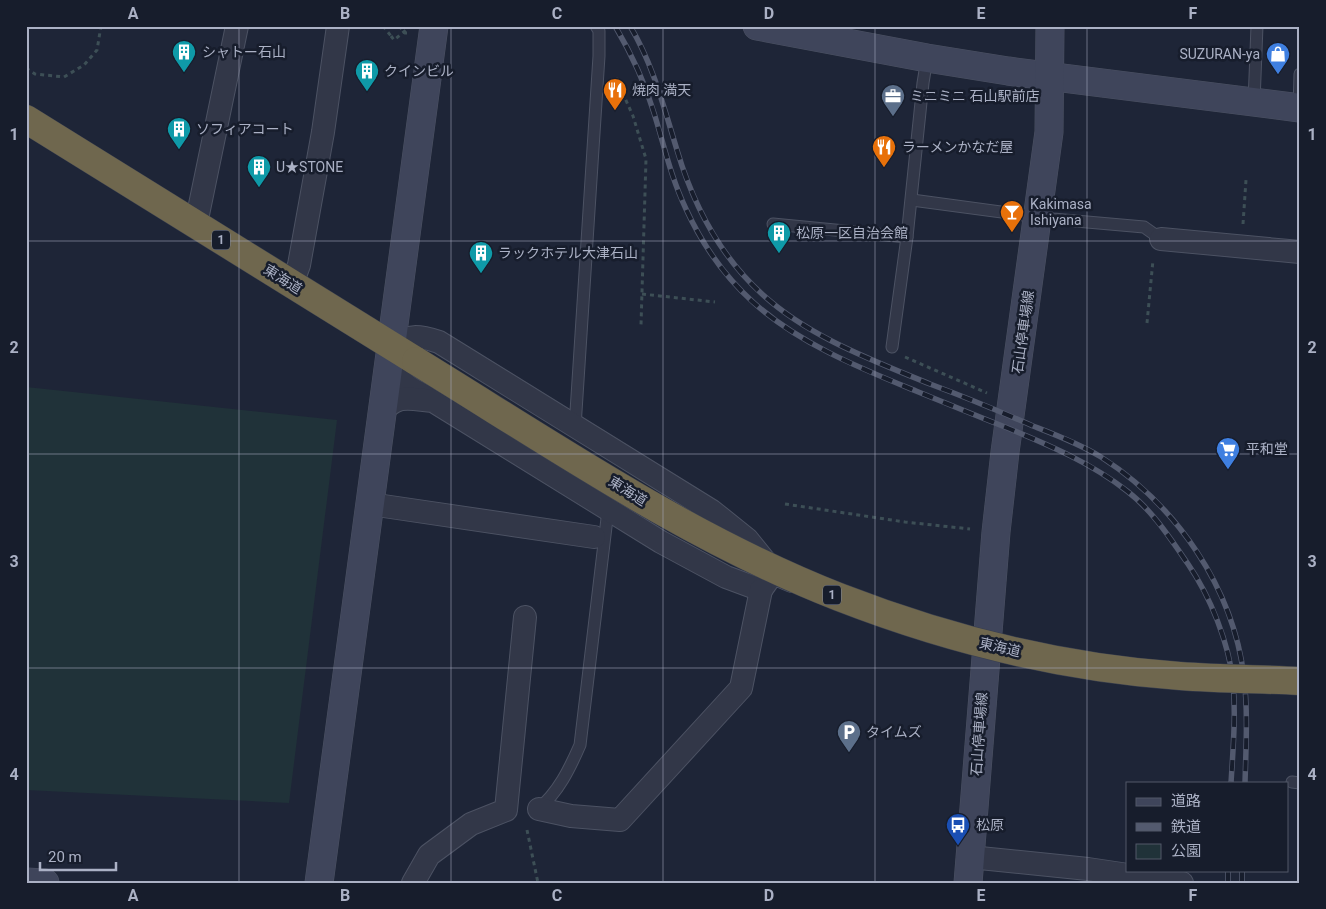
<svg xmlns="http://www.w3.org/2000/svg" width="1326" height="909" font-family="Roboto,'Noto Sans JP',sans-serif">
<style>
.green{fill:#203239}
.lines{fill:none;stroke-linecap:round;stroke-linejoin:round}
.lane-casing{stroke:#4c5263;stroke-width:13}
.street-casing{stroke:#4c5263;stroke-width:24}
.secondary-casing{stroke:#4c5263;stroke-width:29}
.highway-casing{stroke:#393f4f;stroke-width:29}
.path{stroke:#3d4f56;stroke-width:3;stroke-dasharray:4 4;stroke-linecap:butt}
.lane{stroke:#323748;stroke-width:11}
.street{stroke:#323748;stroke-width:22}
.secondary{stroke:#3f455b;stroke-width:28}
.highway{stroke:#6f674e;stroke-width:28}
.rail-casing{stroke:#535a6f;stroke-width:5.5}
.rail{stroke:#171d2c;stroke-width:4;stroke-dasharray:11;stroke-linecap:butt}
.highway-bridge-casing{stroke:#393f4f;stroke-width:29;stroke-linecap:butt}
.path-bridge{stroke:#3d4f56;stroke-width:3;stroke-dasharray:4 4;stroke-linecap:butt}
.highway-bridge{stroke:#6f674e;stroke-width:28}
.grid{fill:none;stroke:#abb1c5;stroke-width:1;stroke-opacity:0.55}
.labels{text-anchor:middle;stroke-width:5;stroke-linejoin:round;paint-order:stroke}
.shield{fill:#171d2c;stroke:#7f8597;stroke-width:1}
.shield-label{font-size:12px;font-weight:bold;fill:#abb1c5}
.poi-label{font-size:14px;fill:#abb1c5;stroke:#171d2c;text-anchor:start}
.street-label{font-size:14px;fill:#abb1c5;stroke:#171d2c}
.neatline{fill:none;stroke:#abb1c5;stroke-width:2}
.grid-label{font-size:16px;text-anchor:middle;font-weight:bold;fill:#abb1c5}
</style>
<rect width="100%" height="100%" fill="#1e2537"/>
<polygon class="green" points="26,387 337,420 289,803 26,790"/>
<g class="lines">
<g class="lane-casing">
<g id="lane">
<polyline points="1254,102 1257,26"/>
<polyline points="1299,108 1300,74"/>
<polyline points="912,200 1053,219 1144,227 1161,239"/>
<polyline points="773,224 907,237"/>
<polyline points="892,347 907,237 923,83 927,58"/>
<polyline points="575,427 599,56 599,31 596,26"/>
<polyline points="1292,782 1300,783"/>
<path d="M538 809C558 793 570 768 580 745L608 510"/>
</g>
</g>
<g class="street-casing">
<g id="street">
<polyline points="196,224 237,26"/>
<polyline points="1161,239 1300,252"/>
<polyline points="292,284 299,265 323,132 338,26"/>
<path d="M428 398C396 380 396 382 391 345 411 335 417 335 439 342L712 511 747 539 768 565"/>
<path d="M381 413C398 393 409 399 433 401L661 542 726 577 761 590 773 573 792 581"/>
<polyline points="370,504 594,537"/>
<polyline points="539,809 571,816 620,820 741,688 761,590"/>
<polyline points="970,857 1088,869 1182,883"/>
<polyline points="413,883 429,855 471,824 506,810 525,617"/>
</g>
</g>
<g class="secondary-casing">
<g id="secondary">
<polyline points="757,26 927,58 1008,71 1300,108"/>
<polyline points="26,882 45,883"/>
<polyline points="319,883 434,26"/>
<polyline points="968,883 996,532 1005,452 1049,132 1050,26"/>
</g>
</g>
<g class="highway-casing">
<polyline id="highway" points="26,119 416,361"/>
</g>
<g class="path">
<polyline points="383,26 391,36"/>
<polyline points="399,26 405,33 407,33"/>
<polyline points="26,68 35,74 64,77 84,65 97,50 101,26"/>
<polyline points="616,78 633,116 646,159 641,325"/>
<polyline points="1243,224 1246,180"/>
<polyline points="642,294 715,302"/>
<polyline points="1147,323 1153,260"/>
<polyline points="905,357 987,393"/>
<polyline points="785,504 905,522 970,529"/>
<polyline points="527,830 538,883"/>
</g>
<use href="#lane" class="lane"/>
<use href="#street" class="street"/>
<use href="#secondary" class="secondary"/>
<use href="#highway" class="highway"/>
<g class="rail-casing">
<g id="rail">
<path d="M615 26C631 53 645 83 654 113 664 145 671 178 686 209 702 244 725 277 754 303 800 344 860 368 916 391 948 404 979 417 1010 429 1051 446 1091 463 1127 491 1152 510 1170 538 1188 564 1210 596 1229 643 1233 682 1236 715 1233 750 1231 783"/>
<path d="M630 26C653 64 664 108 677 150 693 204 720 256 762 294 809 337 872 360 930 384 965 397 999 411 1033 426 1056 435 1080 444 1101 457 1176 505 1233 587 1244 677 1248 712 1246 747 1245 783"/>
<polyline points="1228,883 1228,870"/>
<polyline points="1242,883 1242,870"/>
</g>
</g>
<use href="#rail" class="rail"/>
<g class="highway-bridge-casing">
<path id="highway-bridge" d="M416 361C553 445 688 538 839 597 947 639 1064 668 1180 676 1220 679 1260 679 1300 681"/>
</g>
<polyline class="path-bridge" points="391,36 394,40 411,26"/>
<use href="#highway-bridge" class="highway-bridge"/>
</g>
<path class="grid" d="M239 26V883M451 26V883M663 26V883M875 26V883M1087 26V883M26 241H1300M26 454H1300M26 668H1300"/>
<defs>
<g id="building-pin" transform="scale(1.25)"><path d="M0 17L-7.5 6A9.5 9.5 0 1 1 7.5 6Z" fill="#0f9aa8" stroke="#171d2c"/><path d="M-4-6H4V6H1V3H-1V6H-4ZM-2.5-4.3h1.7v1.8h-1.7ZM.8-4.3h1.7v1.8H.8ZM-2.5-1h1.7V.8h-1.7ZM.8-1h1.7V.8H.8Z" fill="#fff"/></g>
<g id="shop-pin" transform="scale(1.25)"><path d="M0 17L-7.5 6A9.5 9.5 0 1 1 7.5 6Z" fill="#3f7fe0" stroke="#171d2c"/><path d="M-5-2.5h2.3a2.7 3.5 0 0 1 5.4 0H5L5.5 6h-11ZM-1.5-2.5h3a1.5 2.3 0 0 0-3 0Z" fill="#fff"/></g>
<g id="restaurant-pin" transform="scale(1.25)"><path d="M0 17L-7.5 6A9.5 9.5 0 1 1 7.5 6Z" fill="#e8710a" stroke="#171d2c"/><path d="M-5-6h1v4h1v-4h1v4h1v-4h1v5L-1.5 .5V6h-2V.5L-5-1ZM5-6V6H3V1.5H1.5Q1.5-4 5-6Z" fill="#fff"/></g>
<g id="office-pin" transform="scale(1.25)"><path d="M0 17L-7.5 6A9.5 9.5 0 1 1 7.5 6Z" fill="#5c6f8a" stroke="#171d2c"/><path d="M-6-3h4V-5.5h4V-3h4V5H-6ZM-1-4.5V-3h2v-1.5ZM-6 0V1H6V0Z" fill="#fff"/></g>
<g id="bar-pin" transform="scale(1.25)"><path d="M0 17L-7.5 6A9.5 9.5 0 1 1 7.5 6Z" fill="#e8710a" stroke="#171d2c"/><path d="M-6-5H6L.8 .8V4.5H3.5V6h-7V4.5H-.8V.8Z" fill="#fff"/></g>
<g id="supermarket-pin" transform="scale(1.25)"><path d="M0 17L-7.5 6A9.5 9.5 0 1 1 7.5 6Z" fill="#3f7fe0" stroke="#171d2c"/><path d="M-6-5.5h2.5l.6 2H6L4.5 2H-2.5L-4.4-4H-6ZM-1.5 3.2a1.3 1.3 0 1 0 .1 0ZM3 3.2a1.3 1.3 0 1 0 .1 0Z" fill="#fff"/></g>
<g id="parking-pin" transform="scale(1.25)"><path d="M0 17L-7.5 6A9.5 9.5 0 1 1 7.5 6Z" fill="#5c6f8a" stroke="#171d2c"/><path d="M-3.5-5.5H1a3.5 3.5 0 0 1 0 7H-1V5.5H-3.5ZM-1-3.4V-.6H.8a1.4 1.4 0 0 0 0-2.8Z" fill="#fff"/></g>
<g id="bus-pin" transform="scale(1.25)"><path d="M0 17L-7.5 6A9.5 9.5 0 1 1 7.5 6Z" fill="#1a4fb4" stroke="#171d2c"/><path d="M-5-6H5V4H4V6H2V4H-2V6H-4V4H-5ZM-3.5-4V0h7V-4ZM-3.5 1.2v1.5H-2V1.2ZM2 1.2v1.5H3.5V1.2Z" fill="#fff"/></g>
</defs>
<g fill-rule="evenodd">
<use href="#building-pin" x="184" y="52"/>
<use href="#shop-pin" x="1278" y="54"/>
<use href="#building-pin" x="367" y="71"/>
<use href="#restaurant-pin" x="615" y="90"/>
<use href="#office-pin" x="893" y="96"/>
<use href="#building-pin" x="179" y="129"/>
<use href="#restaurant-pin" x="884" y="147"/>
<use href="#building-pin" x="259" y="167"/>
<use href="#bar-pin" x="1012" y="212"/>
<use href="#building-pin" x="779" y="233"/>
<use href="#building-pin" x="481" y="253"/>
<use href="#supermarket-pin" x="1228" y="449"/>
<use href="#parking-pin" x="849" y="732"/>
<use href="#bus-pin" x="958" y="825"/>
</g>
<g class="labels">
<g class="shield">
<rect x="212" y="230.5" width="18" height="19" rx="4"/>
<rect x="823" y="585.5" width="18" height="19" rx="4"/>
</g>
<g class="shield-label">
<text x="221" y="244">1</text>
<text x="832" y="599">1</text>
</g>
<g class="poi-label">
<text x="202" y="57">シャトー石山</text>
<text x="1260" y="59" text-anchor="end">SUZURAN-ya</text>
<text x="384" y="76">クインビル</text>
<text x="632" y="95">焼肉 満天</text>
<text x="910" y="101">ミニミニ 石山駅前店</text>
<text x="196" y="134">ソフィアコート</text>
<text x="902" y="152">ラーメンかなだ屋</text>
<text x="276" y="172">U★STONE</text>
<text x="1030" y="209">Kakimasa<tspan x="1030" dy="16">Ishiyana</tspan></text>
<text x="796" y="238">松原一区自治会館</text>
<text x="498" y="258">ラックホテル大津石山</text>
<text x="1246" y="454">平和堂</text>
<text x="866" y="737">タイムズ</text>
<text x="976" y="830">松原</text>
</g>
<g class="street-label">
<text transform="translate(283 279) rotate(32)" y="5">東海道</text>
<text transform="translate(1023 332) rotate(-82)" y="5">石山停車場線</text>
<text transform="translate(628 491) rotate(32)" y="5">東海道</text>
<text transform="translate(1000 647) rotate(13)" y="5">東海道</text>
<text transform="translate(979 734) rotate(-86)" y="5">石山停車場線</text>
</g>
</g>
<rect width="1326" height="909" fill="none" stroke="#171d2c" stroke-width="55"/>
<rect x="1126" y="782" width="162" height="90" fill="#171d2c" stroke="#525869"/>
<rect x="1136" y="798" width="25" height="8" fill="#3f455b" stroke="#525869"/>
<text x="1171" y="806" font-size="15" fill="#abb1c5">道路</text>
<rect x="1136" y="823" width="25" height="8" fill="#535a6f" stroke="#525869"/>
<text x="1171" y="832" font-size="15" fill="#abb1c5">鉄道</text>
<rect x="1136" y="844" width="25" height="15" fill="#203239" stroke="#525869"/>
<text x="1171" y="856" font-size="15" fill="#abb1c5">公園</text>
<path d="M40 862v8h76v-8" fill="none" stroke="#abb1c5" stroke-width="2.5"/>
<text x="48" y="862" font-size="15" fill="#abb1c5" stroke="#171d2c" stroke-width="4" paint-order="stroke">20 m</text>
<rect x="28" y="28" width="1270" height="854" class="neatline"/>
<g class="grid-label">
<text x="133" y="19">A</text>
<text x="345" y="19">B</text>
<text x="557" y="19">C</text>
<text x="769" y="19">D</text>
<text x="981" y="19">E</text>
<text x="1193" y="19">F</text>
<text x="14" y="140">1</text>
<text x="1312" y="140">1</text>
<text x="14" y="353">2</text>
<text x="1312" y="353">2</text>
<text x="14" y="567">3</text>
<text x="1312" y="567">3</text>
<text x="14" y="780">4</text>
<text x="1312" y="780">4</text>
<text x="133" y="901">A</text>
<text x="345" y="901">B</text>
<text x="557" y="901">C</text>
<text x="769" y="901">D</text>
<text x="981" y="901">E</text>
<text x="1193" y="901">F</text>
</g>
</svg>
